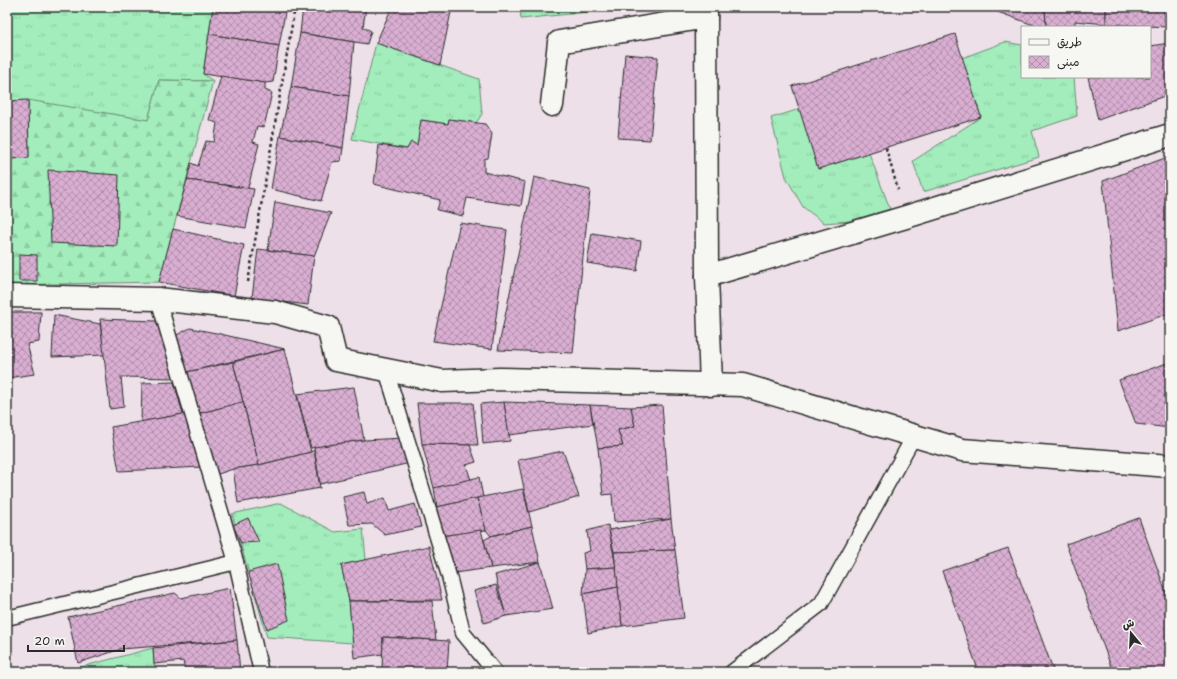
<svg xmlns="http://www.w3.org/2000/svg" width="1177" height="679" font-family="'Shantell Sans','Playpen Sans Arabic',sans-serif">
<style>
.grass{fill:url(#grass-tufts);stroke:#678c74}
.forest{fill:url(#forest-firs);stroke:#678c74}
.building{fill:url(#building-cross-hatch);stroke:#2b2b2b}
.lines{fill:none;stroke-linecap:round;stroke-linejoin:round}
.lane-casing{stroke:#2b2b2b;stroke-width:17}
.street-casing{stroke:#2b2b2b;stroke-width:25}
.path{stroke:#2b2b2b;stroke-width:2.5;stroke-dasharray:3 3;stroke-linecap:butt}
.lane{stroke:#f6f6f2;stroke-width:14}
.street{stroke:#f6f6f2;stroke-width:22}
</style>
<defs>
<pattern id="grass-tufts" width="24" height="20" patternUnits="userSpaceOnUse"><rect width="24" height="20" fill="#a3edbc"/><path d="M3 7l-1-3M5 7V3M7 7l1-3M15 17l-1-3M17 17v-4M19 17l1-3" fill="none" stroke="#8ccba2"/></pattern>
<pattern id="forest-firs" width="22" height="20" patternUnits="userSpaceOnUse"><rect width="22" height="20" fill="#a3edbc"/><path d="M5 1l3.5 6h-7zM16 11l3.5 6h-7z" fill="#8ccba2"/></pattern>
<pattern id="building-cross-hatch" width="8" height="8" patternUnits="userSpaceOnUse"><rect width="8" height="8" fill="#d9aed2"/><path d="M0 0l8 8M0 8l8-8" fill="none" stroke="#b08eab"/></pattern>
</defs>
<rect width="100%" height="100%" fill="#ede0e8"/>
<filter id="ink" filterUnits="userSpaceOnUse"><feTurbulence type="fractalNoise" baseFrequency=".025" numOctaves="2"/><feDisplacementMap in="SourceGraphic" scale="8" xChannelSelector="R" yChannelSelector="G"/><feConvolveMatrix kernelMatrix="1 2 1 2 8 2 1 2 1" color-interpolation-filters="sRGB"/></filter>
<g filter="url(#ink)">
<g class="grass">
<polygon points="7,7 213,7 203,74 213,81 159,80 148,120 28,101 7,101"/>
<polygon points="520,7 608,7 608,10 521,19"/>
<polygon points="1005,42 1022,45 1022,77 1074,77 1077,116 1032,131 1039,157 923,192 913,161 981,117 962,58"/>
<polygon points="376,43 479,79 482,114 476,123 449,119 448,124 422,120 417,145 411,142 407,149 352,139"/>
<polygon points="800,109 818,169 869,153 890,209 849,221 824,223 803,207 786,177 771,118"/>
<polygon points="281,503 335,532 363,529 366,560 341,565 349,601 353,643 267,637 232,514"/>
<polygon points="153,648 155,672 81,672 81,667"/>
</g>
<polygon class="forest" points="159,80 213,81 159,282 7,285 7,159 29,158 28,100 148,120"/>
<g class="building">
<polygon points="213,7 286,7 279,46 209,34"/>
<polygon points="303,7 366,7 363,27 371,31 367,44 300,33"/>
<polygon points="392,7 452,7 440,65 376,43"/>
<polygon points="984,7 1045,7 1046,27 1039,27"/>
<polygon points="1045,7 1106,7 1106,24 1075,21 1075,27 1046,27"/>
<polygon points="1106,7 1164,7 1168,27 1106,24"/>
<polygon points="1164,7 1170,7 1170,20 1165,19"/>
<polygon points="300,33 354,42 349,96 291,87"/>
<polygon points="209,34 279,46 273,82 265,83 203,74"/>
<polygon points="955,34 981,117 818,169 792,86"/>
<polygon points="1170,43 1170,94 1098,120 1088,77 1150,77 1150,46"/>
<polygon points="625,54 658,57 650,140 618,138"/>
<polygon points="221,76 265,83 265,90 272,93 264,127 257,126 253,142 259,144 248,188 187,180 191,163 198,166 206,141 214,142 217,123 209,120"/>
<polygon points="291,87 349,96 343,148 280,136"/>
<polygon points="28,100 29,158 7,159 7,101"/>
<polygon points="449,119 485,124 492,134 488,158 484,159 484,172 525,182 521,206 467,198 463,216 437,210 440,200 374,184 379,145 407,149 411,142 417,145 421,120 448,124"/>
<polygon points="280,136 343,148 341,161 332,162 321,201 271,189"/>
<polygon points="1165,158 1170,171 1170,313 1118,331 1103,181"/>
<polygon points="48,170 119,175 117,246 51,243"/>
<polygon points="534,177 590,190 573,353 498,350"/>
<polygon points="187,180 254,189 246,228 177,216"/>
<polygon points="275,202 331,213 314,256 268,250"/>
<polygon points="460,223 507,230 492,349 433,341"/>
<polygon points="173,229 244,245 234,296 159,282"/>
<polygon points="592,233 641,241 637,271 587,263"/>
<polygon points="258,249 314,256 308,305 252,298"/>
<polygon points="19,254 37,255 37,281 19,281"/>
<polygon points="7,312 41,312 39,342 27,344 35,374 7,378"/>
<polygon points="54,315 100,324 105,355 52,357"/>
<polygon points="100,319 157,321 176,378 121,377 124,407 110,409"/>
<polygon points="190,328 216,333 285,349 187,372 175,336"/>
<polygon points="285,349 311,452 259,465 233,362"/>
<polygon points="233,362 243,402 197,414 187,372"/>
<polygon points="1170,362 1170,428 1136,424 1119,380"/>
<polygon points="174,382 183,414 141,422 142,383"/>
<polygon points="354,387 364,440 311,448 297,394"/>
<polygon points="243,402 259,465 233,469 218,474 197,414"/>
<polygon points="504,402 510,441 483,444 480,404"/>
<polygon points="504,402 590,405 593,424 509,435"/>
<polygon points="417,403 473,403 478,445 422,444"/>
<polygon points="590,405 631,407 635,426 618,430 623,446 598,448"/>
<polygon points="662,405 671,519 614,522 612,494 603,495 598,448 623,446 618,430 635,426 631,407"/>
<polygon points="189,413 203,467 119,471 111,427"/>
<polygon points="404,438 410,463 320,484 314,447 364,440"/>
<polygon points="422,444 470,445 476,462 466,465 471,480 434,488"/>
<polygon points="314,450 320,488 238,503 233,469 259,465 311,452"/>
<polygon points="563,451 579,497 529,512 518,460"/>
<polygon points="479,477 483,497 437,507 434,488"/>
<polygon points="523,489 532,526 491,536 486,530 477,498"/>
<polygon points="364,492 367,504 385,498 389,511 415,504 421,527 385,535 372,524 349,525 343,497"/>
<polygon points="477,498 486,530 441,536 433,512 437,507"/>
<polygon points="248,518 259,542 241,543 233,525"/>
<polygon points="1139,518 1170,603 1170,672 1113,672 1066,544"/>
<polygon points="671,519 675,550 614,552 609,530"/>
<polygon points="608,525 616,567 585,569 583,553 590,551 587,531"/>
<polygon points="532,526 540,562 491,568 484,540 491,536"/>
<polygon points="481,530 491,568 454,573 441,536"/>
<polygon points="429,546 442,600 349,601 341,565"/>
<polygon points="1008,548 1054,672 979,672 942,571"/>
<polygon points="675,550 684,618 622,626 614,552"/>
<polygon points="540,562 553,609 506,616 495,575"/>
<polygon points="277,564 289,620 267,629 248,572"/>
<polygon points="616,567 618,587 583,594 585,569"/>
<polygon points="496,585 506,616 484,623 474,591"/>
<polygon points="618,587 622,626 588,633 583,594"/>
<polygon points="230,588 237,640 121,649 78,663 68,617 175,593 181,598"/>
<polygon points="349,601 432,601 436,640 383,637 383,654 354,658"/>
<polygon points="383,637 449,641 447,672 362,672 362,668 382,671"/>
<polygon points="237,640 240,672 185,672 183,661 154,664 153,648"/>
<polygon points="81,667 81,672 56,672"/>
</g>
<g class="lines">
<g class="lane-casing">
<g id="lane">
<polyline points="158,299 236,562"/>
<polyline points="386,370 449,576 463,633 495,672"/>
<polyline points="7,618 236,562 261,672"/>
<polyline points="732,672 821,604 914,436"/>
</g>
</g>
<g class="street-casing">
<g id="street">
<polyline points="706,7 707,276 711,385"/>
<polyline points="552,105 559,42 706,17"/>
<polyline points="707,276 906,217 1170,135"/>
<polyline points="7,296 158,299 275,312 328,327 336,360 442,381 500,379 743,385 962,450 1170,466"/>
</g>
</g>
<g class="path">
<polyline points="886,148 898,190"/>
<polyline points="248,282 295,7"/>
</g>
<use href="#lane" class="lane"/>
<use href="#street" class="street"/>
</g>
</g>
<rect width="1177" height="679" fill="none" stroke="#f6f6f2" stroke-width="24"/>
<rect x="12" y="12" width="1153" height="655" fill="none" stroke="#2b2b2b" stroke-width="1.5" filter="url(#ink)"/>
<rect x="1021" y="26" width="130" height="52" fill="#f6f6f2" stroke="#a5a5a2"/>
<rect x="1029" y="39" width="20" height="6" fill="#f6f6f2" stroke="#a5a5a2"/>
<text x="1057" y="46" font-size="12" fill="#2b2b2b">طريق</text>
<rect x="1029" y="56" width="20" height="12" fill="url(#building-cross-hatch)" stroke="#a5a5a2"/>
<text x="1057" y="66" font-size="12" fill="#2b2b2b">مبنى</text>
<g transform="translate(1131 633) rotate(342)" stroke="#f6f6f2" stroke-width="3" paint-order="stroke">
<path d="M0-3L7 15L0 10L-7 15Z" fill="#2b2b2b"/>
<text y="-6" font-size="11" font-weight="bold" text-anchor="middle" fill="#2b2b2b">ش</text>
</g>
<path d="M28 645v6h96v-6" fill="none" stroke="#2b2b2b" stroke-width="2"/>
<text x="34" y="645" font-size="12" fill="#2b2b2b" stroke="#f6f6f2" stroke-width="3" paint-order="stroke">20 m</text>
</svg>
